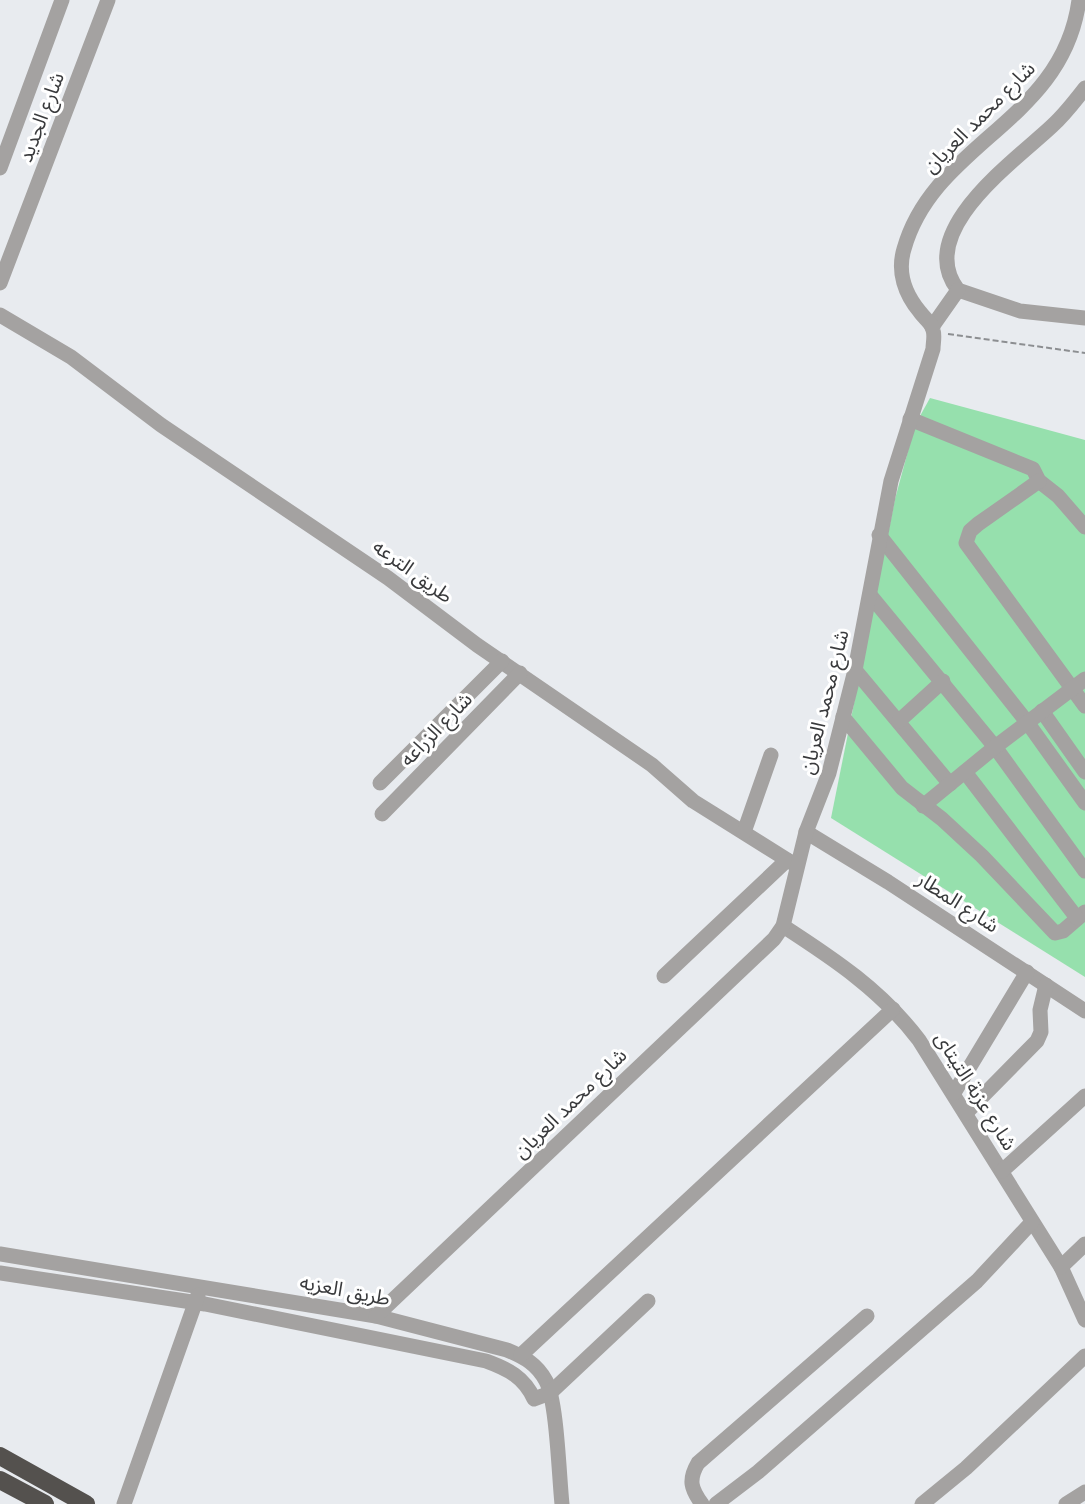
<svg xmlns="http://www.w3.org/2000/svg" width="1085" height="1504" font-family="'Varela Round','Noto Sans Arabic',sans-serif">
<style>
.green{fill:#96e0ad}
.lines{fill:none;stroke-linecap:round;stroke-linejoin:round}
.path{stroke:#8c8e91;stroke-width:2;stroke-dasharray:6 3;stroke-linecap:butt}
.minor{stroke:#a4a2a1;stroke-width:15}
.highway{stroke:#54514e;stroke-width:18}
.labels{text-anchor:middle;stroke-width:6;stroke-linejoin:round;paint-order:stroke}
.street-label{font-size:20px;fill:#393a3c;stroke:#fff}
</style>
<rect width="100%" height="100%" fill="#e8ebef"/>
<polygon class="green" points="930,398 1085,440 1085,977 831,818 895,499 915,425"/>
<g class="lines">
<polyline class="path" points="948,334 1085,353"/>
<g class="minor">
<path d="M1085 88C1075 101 1064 115 1052 126 1015 161 913 232 958 290L1020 311 1085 318"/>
<polyline points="0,168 62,0"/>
<polyline points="0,283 108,0"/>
<polyline points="0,315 71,357 161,425 388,578 477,645 652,765 693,801 797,866"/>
<polyline points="932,327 958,290"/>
<polyline points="910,419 1033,469 1039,481 1058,496 1085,527"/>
<polyline points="1039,481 978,524 970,531 966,543 1085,706"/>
<polyline points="879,535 1027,722 1085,803"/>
<polyline points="870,595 995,747 1085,871"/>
<polyline points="855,670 950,784"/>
<polyline points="1042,711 1085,772"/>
<polyline points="843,717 902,788 942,819 982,856 1055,933 1063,931 1085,912"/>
<polyline points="899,721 943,681"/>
<polyline points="965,772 1077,918"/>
<polyline points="380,783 502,661"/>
<polyline points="923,806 995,747 1085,679"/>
<polyline points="382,814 520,673"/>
<polyline points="744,832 771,755"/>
<polyline points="806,832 888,882 1085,1011"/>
<path d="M783 926C834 959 882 991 919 1040L1061 1267 1085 1320"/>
<polyline points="664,976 787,860"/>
<polyline points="954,1093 1027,972"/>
<polyline points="966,1113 1037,1041 1041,1032 1040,1010 1046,985"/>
<polyline points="1002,1171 1085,1096"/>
<path d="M0 1254 376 1316 507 1350C524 1357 537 1364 546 1381 557 1401 559 1477 562 1504"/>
<polyline points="1061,1267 1085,1244"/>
<path d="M0 1273 205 1304 486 1361C508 1369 524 1377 534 1399L550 1393 648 1301"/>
<path d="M376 1316 774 939 783 926 806 832 829 773 855 670 891 481 933 349C933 343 935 336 933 330 932 323 924 318 920 312 905 294 897 272 904 249 934 142 1063 122 1079 0"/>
<polyline points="521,1355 893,1009"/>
<polyline points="124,1504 198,1295"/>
<path d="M702 1504C691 1489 688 1480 698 1463L867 1316"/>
<polyline points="716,1504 758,1472 977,1281 1032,1222"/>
<polyline points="922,1504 966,1468 1085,1356"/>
<polyline points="1066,1504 1085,1492"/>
</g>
<g class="highway">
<polyline points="0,1456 86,1504"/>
<polyline points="0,1480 45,1504"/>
</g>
</g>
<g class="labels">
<g class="street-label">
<text transform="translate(41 117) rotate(-69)" y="7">شارع الجديد</text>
<text transform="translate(979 117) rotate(-45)" y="7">شارع محمد العريان</text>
<text transform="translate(413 571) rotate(36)" y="7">طريق الترعه</text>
<text transform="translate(824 702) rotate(-76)" y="7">شارع محمد العريان</text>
<text transform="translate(436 729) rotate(-46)" y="7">شارع الزراعه</text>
<text transform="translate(958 902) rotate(33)" y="7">شارع المطار</text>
<text transform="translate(976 1091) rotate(58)" y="7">شارع عزبة التيتاى</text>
<text transform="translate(570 1103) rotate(-44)" y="7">شارع محمد العريان</text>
<text transform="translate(345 1290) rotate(11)" y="7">طريق العزيه</text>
</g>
</g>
</svg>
